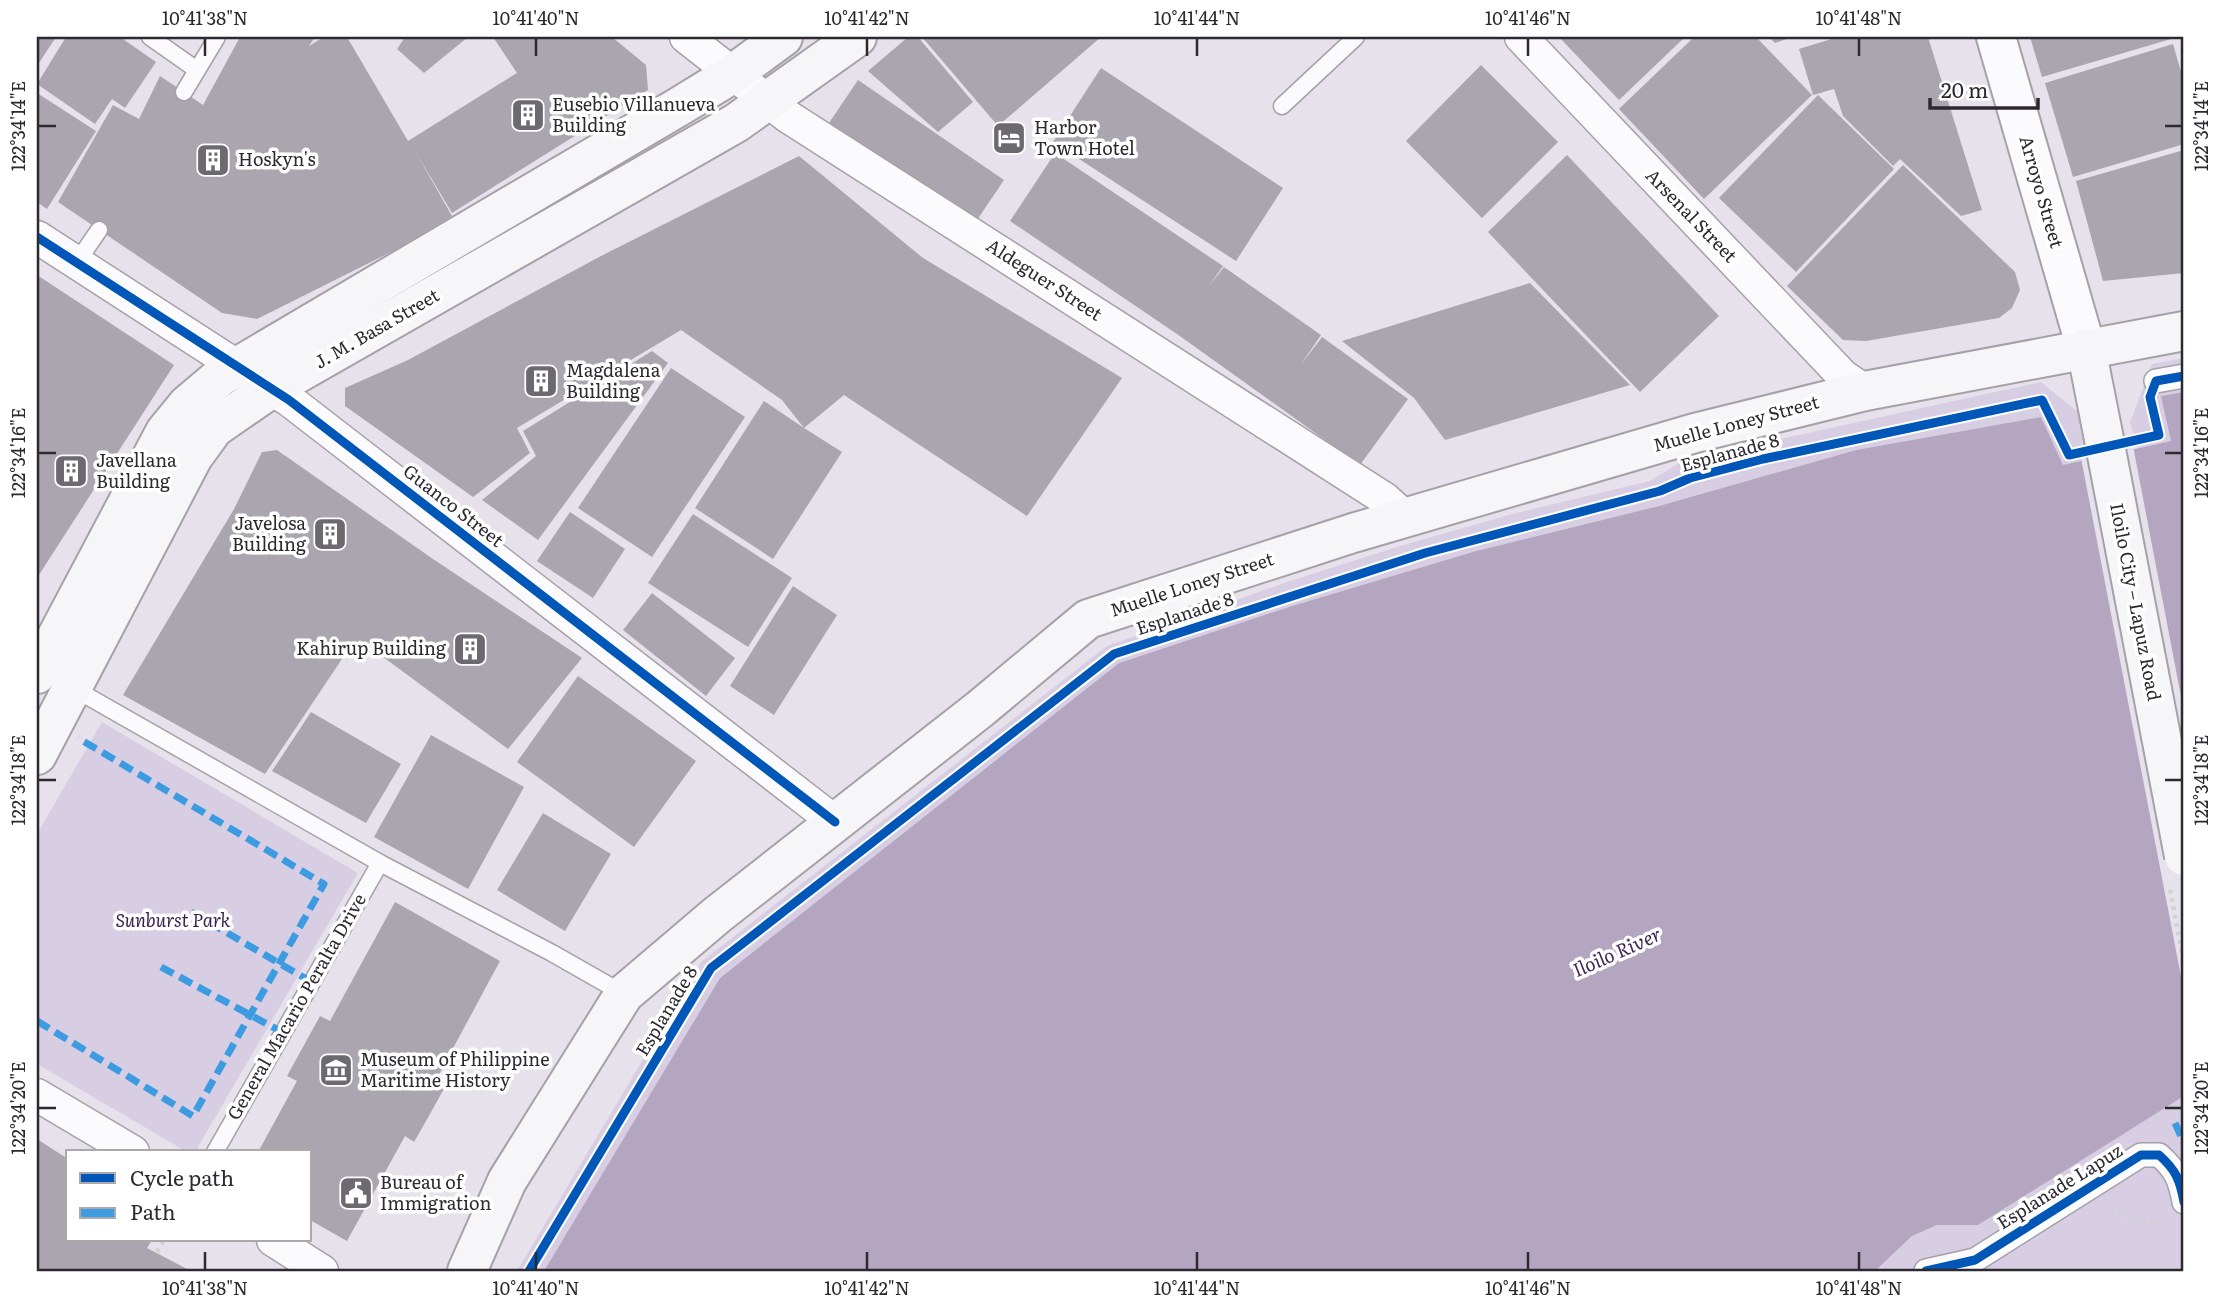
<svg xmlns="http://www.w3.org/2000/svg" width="2221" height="1308" font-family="Literata,serif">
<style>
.green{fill:#d8cee3}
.water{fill:#b4a6c1}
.pier{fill:#e6e1eb}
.building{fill:#aba5b0}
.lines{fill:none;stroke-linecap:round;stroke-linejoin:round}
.service-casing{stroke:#a5a1a8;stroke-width:19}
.pedestrian-casing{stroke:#a5a1a8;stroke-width:26}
.minor-casing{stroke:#a5a1a8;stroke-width:35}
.tertiary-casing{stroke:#a5a1a8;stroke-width:42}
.secondary-casing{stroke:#a5a1a8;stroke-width:42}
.path{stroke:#d1d0d2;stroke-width:4.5;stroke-dasharray:3.5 5;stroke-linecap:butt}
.service{stroke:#fbfafc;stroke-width:16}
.pedestrian{stroke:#fbfafc;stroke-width:23}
.minor{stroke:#fbfafc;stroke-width:32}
.tertiary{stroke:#fbfafc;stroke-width:38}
.secondary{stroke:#f6f5f8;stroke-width:38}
.secondary-bridge-casing{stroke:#a5a1a8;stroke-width:42;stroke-linecap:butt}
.path-bridge{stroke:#d1d0d2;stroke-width:4.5;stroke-dasharray:3.5 5;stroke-linecap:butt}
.secondary-bridge{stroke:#f6f5f8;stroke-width:38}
.quiet{stroke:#3d9ce1;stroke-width:7;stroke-dasharray:14 7;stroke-linecap:butt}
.cycleway-casing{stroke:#fff;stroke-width:13}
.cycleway{stroke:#0057b8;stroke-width:9}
.ticks{fill:none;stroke:#2c2930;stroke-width:2.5}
.labels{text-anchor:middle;stroke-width:7;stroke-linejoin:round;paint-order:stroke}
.poi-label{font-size:18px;fill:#2c2930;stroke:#fff;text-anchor:start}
.street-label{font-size:18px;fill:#2c2930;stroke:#fff}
.park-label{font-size:18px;font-style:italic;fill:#381f4c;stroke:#fff}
.water-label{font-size:19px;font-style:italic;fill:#3f2553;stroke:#fff}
.neatline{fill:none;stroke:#2c2930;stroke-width:2.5}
.ticks-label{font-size:18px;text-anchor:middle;fill:#2c2930}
</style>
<rect width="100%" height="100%" fill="#e6e1eb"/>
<g class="green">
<polygon points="2184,358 2184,392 2161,396 2172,441 2138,448 2130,423 2152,364"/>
<polygon points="2041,382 2082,415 2086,460 2063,466 2041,417 1856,450 1659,506 1476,551 1292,606 1119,663 720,978 544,1271 517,1271 701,962 1107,646 1287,582 1400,546 1512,514 1650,481 1684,460"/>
<polygon points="102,722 358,873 195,1152 187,1152 37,1064 37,834"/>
<polygon points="2182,1097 2184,1271 1875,1271 1912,1236 1937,1225 1978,1225"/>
</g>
<polygon class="water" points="2184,392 2184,1096 1978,1225 1937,1225 1912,1236 1875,1271 544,1271 720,978 1119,663 1292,606 1476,551 1659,506 1856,450 2041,417 2063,465 2171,441 2161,396"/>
<polygon class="pier" points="2133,446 2184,712 2184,992 2081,458"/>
<g class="building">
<polygon points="37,37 56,37 37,66"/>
<polygon points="66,37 120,37 156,62 125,108 112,99 95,124 37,84"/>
<polygon points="240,37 315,37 309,46 324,37 347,37 408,141 517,73 493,37 612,37 646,65 648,90 452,213 415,151 452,216 397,249 257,319 222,313 58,202 113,105 139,119 160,76 203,105"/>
<polygon points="405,37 468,37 424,73 397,49"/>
<polygon points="908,37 918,37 973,102 938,132 868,71"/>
<polygon points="922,37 1101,37 998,126"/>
<polygon points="1559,37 1685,37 1619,100"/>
<polygon points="1694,37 1756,37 1812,95 1704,199 1619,109"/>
<polygon points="1769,37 1792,37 1775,43"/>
<polygon points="1838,37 1928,37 1982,210 1961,216 1900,159 1893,166 1843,116 1834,89 1813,95 1799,49"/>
<polygon points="2030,37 2169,37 2171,39 2042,77"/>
<polygon points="2173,44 2184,82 2184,144 2073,177 2045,83"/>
<polygon points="1481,65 1558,142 1482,218 1406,141"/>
<polygon points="1101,68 1283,188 1236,261 1053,142"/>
<polygon points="858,80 1004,180 975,223 829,123"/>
<polygon points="37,93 96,131 47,209 37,202"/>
<polygon points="1818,95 1894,169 1796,272 1719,198"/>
<polygon points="2184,150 2184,273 2103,281 2076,181"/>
<polygon points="1055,153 1223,266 1209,286 1224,267 1321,335 1300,366 1322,337 1408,399 1360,465 1177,334 1010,221"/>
<polygon points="1567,155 1719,316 1640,392 1488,232"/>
<polygon points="799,156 923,258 1122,378 1027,516 844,395 804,428 842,452 773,559 695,508 764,401 804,428 782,400 681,330 517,428 530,453 473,497 345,406 345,388 408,360 601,256"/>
<polygon points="1903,165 2015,272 2020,290 2012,308 1999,318 1866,341 1843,340 1787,286"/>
<polygon points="37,275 174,365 37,578"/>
<polygon points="1530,283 1630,385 1445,440 1414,398 1342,341"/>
<polygon points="652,351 668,363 538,540 482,500 536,456 523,431"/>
<polygon points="671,368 745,417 652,557 578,508"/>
<polygon points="277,450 433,559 582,658 508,749 360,640 348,650 265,774 123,695 234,509 262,452"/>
<polygon points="570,512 625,549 593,598 537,561"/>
<polygon points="693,514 792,578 748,647 648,583"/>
<polygon points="793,586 837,615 774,715 730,686"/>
<polygon points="652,593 735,658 706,696 623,630"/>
<polygon points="578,676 696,761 634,847 517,762"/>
<polygon points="311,712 401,764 366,823 272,771"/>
<polygon points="431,735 524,787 468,889 374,837"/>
<polygon points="543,813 611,854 565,931 497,890"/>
<polygon points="395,902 500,961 436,1080 446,1085 430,1114 414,1142 405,1136 347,1241 310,1220 310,1152 258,1152 297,1081 287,1076 320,1016 330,1021"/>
<polygon points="37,1139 68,1159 68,1240 152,1240 147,1248 191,1271 37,1271"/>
</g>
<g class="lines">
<g class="service-casing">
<g id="service">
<polyline points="150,37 197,70"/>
<polyline points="184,92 217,37"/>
<polyline points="1282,106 1356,37"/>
<polyline points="77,262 99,230"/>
<polyline points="73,688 380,863 552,953 624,994"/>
<polyline points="215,1152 380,863"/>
</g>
</g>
<g class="pedestrian-casing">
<g id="pedestrian">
<polyline points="2156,381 2184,376"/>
<path d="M1926 1271 1975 1260 2141 1155H2159C2176 1170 2180 1180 2184 1202"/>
</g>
</g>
<g class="minor-casing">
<g id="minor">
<polyline points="686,37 787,116 1385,499 1406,518"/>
<polyline points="1521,37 1843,376 1865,391"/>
<polyline points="37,237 289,400 835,822"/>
<polyline points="37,1095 133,1152"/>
<polyline points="273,1240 322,1271"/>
</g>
</g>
<g class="tertiary-casing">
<polyline id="tertiary" points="1996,37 2086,348"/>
</g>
<g class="secondary-casing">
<g id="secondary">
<polyline points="2086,348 2103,434"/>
<polyline points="37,674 165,432 187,405 220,377 680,106 734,73 783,37"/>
<polyline points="37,755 193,457 214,428 272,388 736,123 857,37"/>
<polyline points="467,1271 507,1181 624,994 717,915 980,709 1088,619 1353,533 1695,433 1865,391 2184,331"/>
</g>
</g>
<g class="path">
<polyline points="2140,440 2159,435 2153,409"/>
<polyline points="1495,534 1660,491 1690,478 1763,459 2042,400 2065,445"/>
<polyline points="1308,591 1379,568"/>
<polyline points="1043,710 1114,654 1180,632"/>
<polyline points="2175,1123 2184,1119"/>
<polyline points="2110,1210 2148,1222 2162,1222"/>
<polyline points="157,1252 164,1240"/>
<polyline points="529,1271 705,978"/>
</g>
<use href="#service" class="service"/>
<use href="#pedestrian" class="pedestrian"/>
<use href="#minor" class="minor"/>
<use href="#tertiary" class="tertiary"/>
<use href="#secondary" class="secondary"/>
<g class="secondary-bridge-casing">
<polyline id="secondary-bridge" points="2103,434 2184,856"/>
</g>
<polyline class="path-bridge" points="2170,890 2184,964"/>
<use href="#secondary-bridge" class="secondary-bridge"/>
<g class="quiet">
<polyline points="191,912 310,981"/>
<polyline points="161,967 282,1032"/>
<polyline points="37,1021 193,1116 324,884 78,738"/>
<polyline points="2175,1123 2184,1143"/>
</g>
<g class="cycleway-casing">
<g id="cycleway">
<polyline points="37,237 289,400 835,822"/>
<polyline points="529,1271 711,968 1114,654 1425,553 1660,491 1690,478 1763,459 2042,400 2069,455 2159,435 2150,397 2156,381 2184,376"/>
<path d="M1926 1271 1975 1260 2141 1155H2159C2176 1170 2180 1180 2184 1202"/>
</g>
</g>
<use href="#cycleway" class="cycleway"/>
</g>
<path class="ticks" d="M205 38V56M536 38V56M867 38V56M1197 38V56M1528 38V56M1859 38V56M38 126H56M2165 126H2182M38 453H56M2165 453H2182M38 780H56M2165 780H2182M38 1108H56M2165 1108H2182M205 1252V1270M536 1252V1270M867 1252V1270M1197 1252V1270M1528 1252V1270M1859 1252V1270"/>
<defs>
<g id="building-square" transform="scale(1.75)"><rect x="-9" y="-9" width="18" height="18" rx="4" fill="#6d6971" stroke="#fff"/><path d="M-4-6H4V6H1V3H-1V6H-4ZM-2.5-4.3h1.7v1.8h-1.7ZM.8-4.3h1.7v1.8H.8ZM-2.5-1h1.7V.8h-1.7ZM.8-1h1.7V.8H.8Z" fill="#fff"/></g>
<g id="hotel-square" transform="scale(1.75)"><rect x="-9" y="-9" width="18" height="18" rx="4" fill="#6d6971" stroke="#fff"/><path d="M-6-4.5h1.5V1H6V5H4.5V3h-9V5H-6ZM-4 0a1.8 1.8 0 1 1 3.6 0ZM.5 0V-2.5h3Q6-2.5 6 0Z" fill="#fff"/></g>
<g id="museum-square" transform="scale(1.75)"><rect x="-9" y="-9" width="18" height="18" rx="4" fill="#6d6971" stroke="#fff"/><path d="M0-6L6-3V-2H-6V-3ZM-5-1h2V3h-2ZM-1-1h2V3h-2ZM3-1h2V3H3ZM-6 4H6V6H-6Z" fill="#fff"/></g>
<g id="civic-square" transform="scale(1.75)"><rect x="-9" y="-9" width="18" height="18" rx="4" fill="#6d6971" stroke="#fff"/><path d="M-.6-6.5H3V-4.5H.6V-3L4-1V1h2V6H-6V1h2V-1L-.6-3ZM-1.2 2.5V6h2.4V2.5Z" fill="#fff"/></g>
</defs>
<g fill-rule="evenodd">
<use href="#building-square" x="528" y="115"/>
<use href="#hotel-square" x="1009" y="138"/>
<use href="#building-square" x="213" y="160"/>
<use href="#building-square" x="541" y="381"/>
<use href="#building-square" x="71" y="471"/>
<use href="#building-square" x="330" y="534"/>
<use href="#building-square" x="470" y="649"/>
<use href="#museum-square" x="336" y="1070"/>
<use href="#civic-square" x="356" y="1193"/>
</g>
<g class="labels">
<g class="poi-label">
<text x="552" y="111">Eusebio Villanueva<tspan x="552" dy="21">Building</tspan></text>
<text x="1034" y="134">Harbor<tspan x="1034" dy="21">Town Hotel</tspan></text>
<text x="238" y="166">Hoskyn's</text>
<text x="566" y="377">Magdalena<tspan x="566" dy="21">Building</tspan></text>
<text x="96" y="467">Javellana<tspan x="96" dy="21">Building</tspan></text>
<text x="306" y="530" text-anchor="end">Javelosa<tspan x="306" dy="21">Building</tspan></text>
<text x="446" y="655" text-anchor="end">Kahirup Building</text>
<text x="360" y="1066">Museum of Philippine<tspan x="360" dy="21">Maritime History</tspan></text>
<text x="380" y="1189">Bureau of<tspan x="380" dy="21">Immigration</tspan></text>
</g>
<g class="street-label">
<text transform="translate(2041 192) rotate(74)" y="6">Arroyo Street</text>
<text transform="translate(1691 216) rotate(46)" y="6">Arsenal Street</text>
<text transform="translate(1044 280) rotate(33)" y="6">Aldeguer Street</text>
<text transform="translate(377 329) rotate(-30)" y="6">J. M. Basa Street</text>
<text transform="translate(1736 424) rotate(-15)" y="6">Muelle Loney Street</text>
<text transform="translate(1730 453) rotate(-15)" y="6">Esplanade 8</text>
<text transform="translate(453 506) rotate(38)" y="6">Guanco Street</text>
<text transform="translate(1192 585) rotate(-18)" y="6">Muelle Loney Street</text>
<text transform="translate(2135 602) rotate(79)" y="6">Iloilo City – Lapuz Road</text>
<text transform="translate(1185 614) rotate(-18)" y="6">Esplanade 8</text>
<text transform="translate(297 1007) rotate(-60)" y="6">General Macario Peralta Drive</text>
<text transform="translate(667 1011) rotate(-59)" y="6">Esplanade 8</text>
<text transform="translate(2060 1187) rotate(-32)" y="6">Esplanade Lapuz</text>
</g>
<g class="park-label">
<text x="173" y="927">Sunburst Park</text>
</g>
<g class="water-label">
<text transform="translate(1617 952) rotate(-24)" y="7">Iloilo River</text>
</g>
</g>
<rect width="2221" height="1308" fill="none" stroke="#ffffff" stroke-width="77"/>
<rect x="66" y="1150" width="245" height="91" fill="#ffffff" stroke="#aba9ac" stroke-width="2"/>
<rect x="80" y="1173" width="35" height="10" fill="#0057b8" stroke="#aba9ac" stroke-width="2"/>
<text x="130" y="1186" font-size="21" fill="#2c2930">Cycle path</text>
<rect x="80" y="1208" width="35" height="10" fill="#3d9ce1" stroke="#aba9ac" stroke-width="2"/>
<text x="130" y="1220" font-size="21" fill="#2c2930">Path</text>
<path d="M1930 98v10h108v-10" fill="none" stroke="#2c2930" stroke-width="3.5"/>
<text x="1941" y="98" font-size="21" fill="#2c2930" stroke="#ffffff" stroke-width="5" paint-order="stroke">20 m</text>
<rect x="38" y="38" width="2144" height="1232" class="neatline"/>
<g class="ticks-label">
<text x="205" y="25">10°41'38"N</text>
<text x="536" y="25">10°41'40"N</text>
<text x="867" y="25">10°41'42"N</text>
<text x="1197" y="25">10°41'44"N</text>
<text x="1528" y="25">10°41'46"N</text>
<text x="1859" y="25">10°41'48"N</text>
<text transform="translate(2202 126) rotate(-90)" y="6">122°34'14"E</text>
<text transform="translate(19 126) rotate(-90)" y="6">122°34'14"E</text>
<text transform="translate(2202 453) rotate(-90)" y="6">122°34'16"E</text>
<text transform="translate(19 453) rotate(-90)" y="6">122°34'16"E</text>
<text transform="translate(2202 780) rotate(-90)" y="6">122°34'18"E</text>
<text transform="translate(19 780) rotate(-90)" y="6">122°34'18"E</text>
<text transform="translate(2202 1108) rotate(-90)" y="6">122°34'20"E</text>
<text transform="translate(19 1108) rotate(-90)" y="6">122°34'20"E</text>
<text x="205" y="1295">10°41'38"N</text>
<text x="536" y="1295">10°41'40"N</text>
<text x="867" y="1295">10°41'42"N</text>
<text x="1197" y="1295">10°41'44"N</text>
<text x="1528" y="1295">10°41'46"N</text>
<text x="1859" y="1295">10°41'48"N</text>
</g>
</svg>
